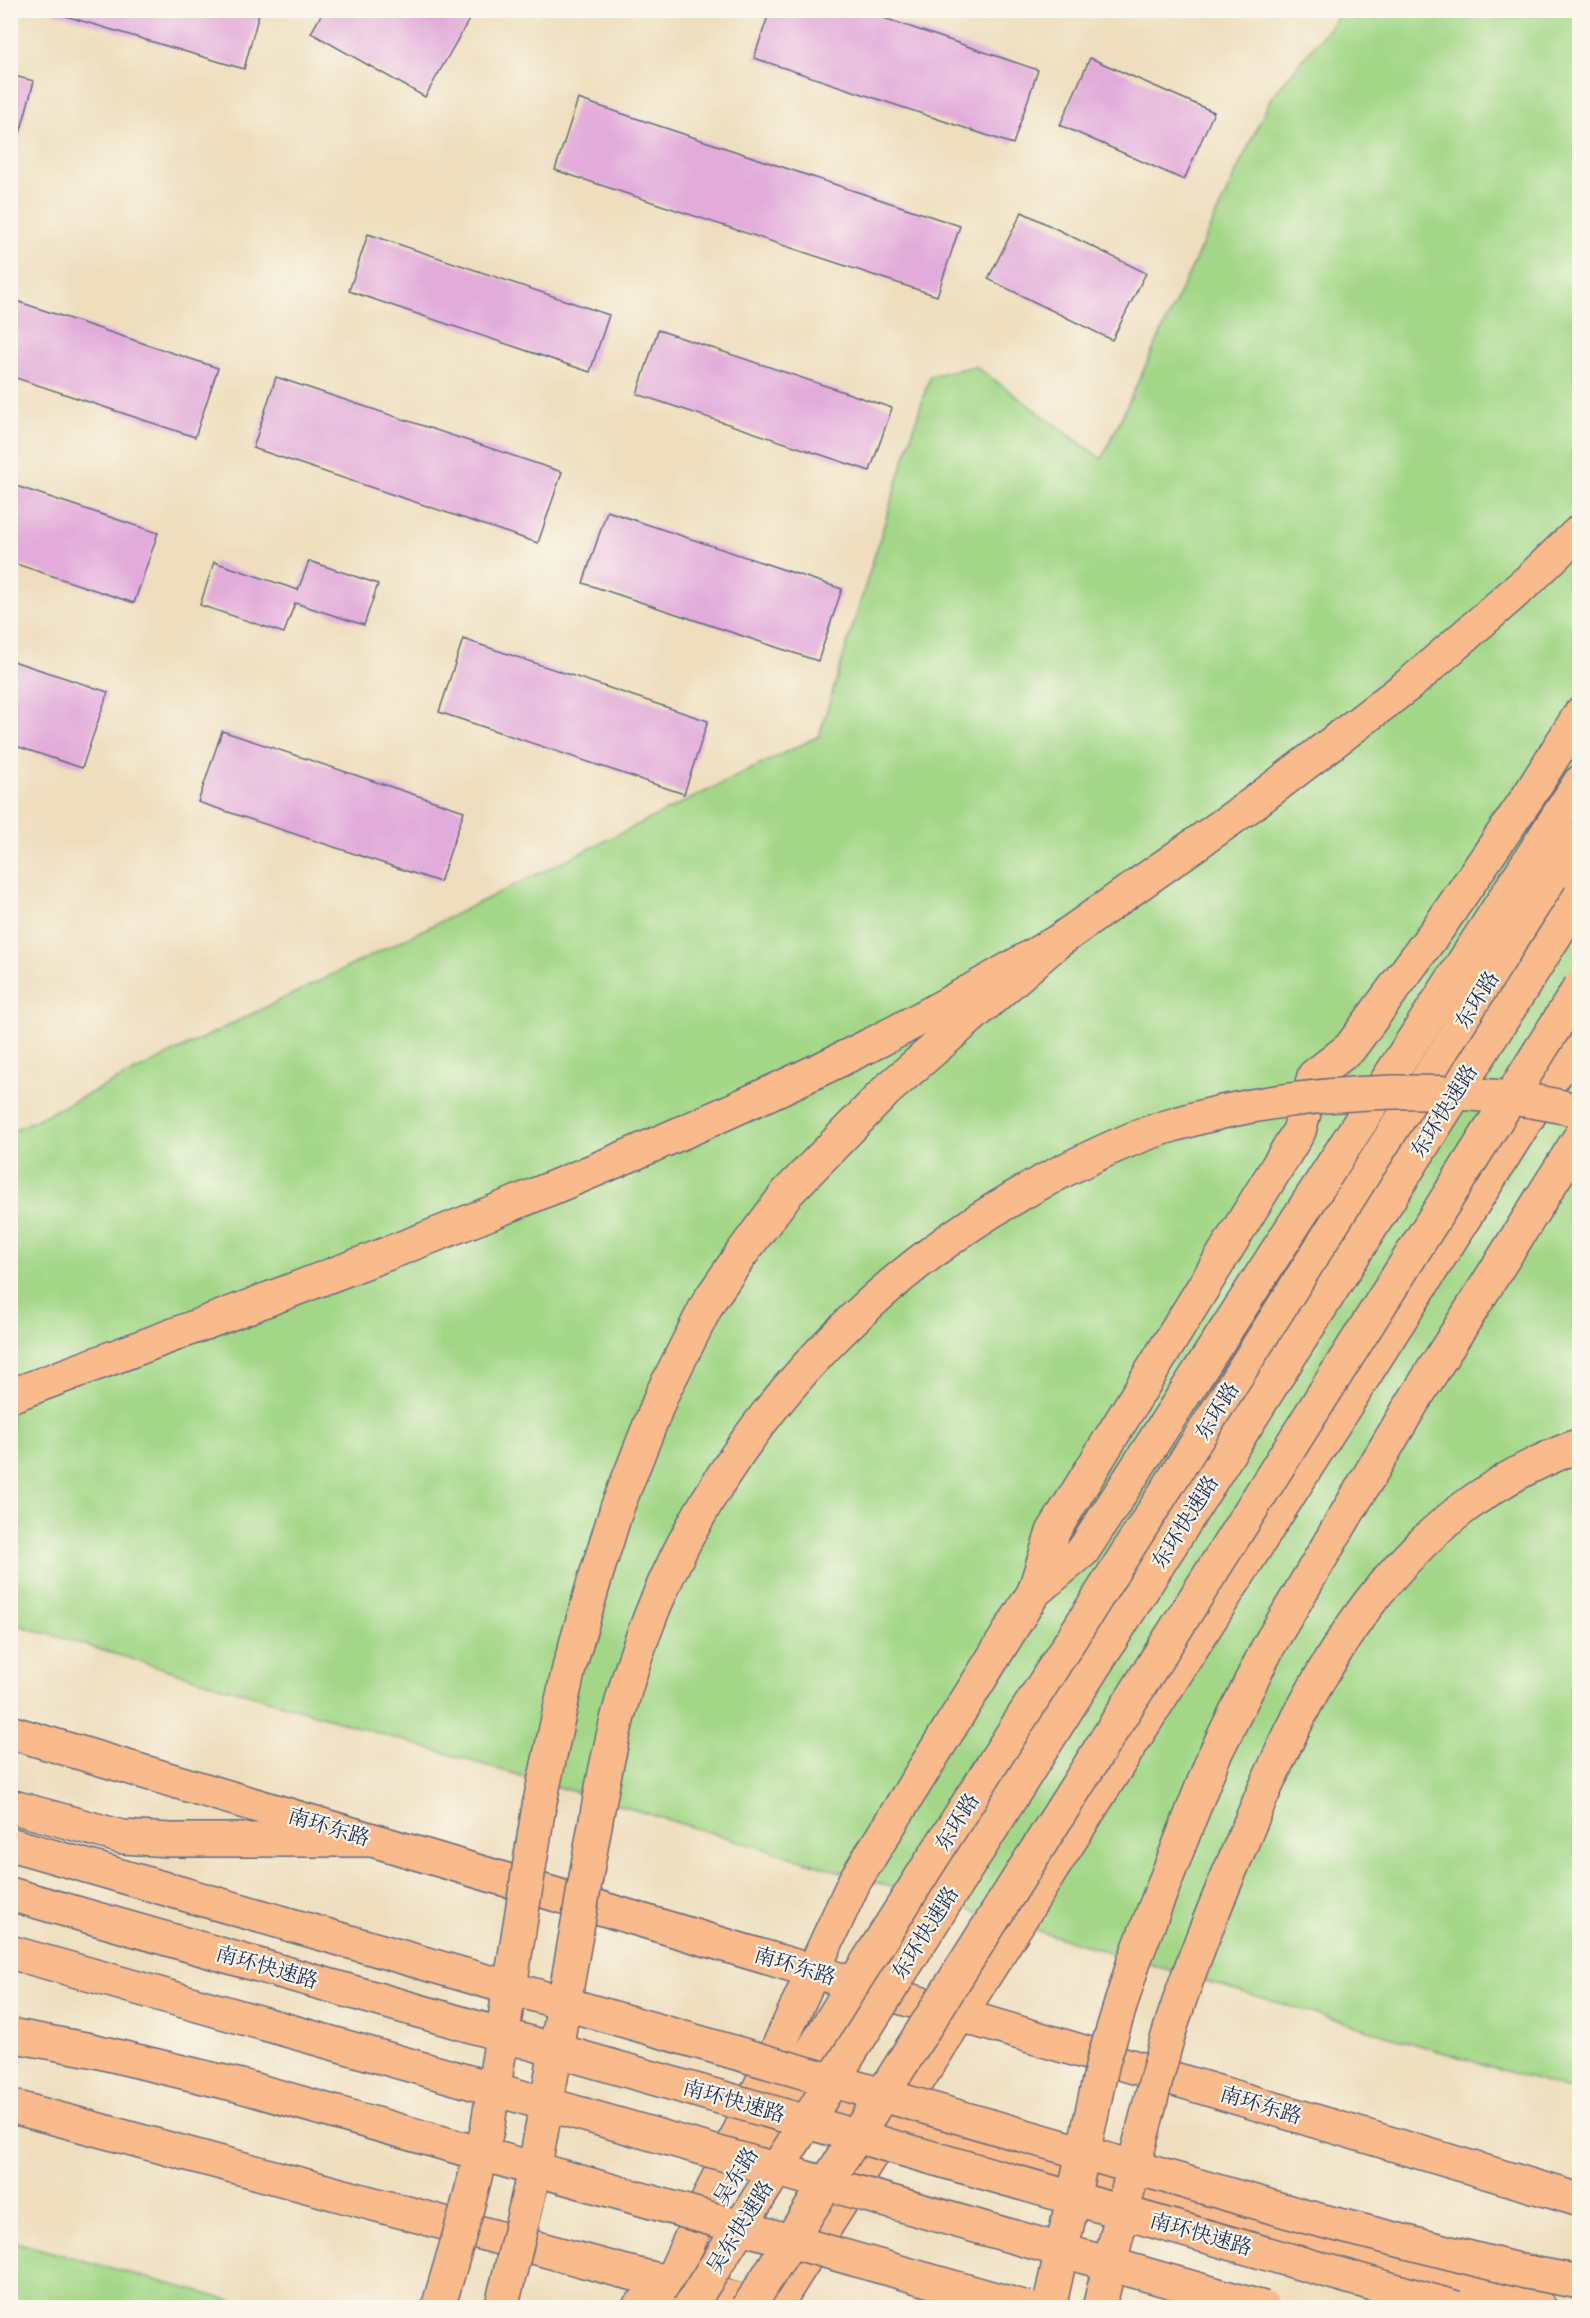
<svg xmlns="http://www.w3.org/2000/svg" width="1590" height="2318" font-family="'Libre Bodoni','Noto Serif SC',serif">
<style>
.green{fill:#a3d787;stroke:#5f8372;stroke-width:1.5}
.building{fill:#e2acda}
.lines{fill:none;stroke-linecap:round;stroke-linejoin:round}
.primary-casing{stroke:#656c7f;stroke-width:36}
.trunk-casing{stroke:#656c7f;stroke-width:36}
.primary{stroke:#fabb8c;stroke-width:33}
.trunk{stroke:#fabb8c;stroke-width:33}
.trunk-bridge-casing{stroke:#656c7f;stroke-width:36;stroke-linecap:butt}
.trunk-bridge{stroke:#fabb8c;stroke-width:33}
.labels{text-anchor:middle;stroke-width:4.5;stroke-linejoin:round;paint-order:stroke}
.street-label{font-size:21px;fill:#1b2f5e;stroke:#fbf7ec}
</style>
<rect width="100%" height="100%" fill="#fbf7ec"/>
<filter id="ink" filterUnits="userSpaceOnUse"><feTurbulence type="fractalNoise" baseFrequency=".0167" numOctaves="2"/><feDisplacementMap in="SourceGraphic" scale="12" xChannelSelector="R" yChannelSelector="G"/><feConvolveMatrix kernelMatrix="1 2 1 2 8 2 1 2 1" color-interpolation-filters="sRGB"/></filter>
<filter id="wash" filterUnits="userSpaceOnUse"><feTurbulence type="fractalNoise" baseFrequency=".008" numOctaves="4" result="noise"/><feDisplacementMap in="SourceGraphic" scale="24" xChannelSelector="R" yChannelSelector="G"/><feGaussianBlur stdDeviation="1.35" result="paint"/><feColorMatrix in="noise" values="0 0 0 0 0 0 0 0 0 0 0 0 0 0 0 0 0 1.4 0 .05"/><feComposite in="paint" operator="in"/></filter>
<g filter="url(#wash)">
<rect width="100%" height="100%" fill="#eedebd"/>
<g class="green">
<polygon points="1343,11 1579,11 1579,2093 11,1623 11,1132 819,736 930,376 975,366 1102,459 1271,98"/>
<polygon points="11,2241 255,2307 11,2307"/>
</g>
<g id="blocks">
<g class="building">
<polygon points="45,10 260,10 244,69"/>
<polygon points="324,10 462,10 471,16 425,97 311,33"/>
<polygon points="770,10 860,10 1038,70 1013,144 754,58"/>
<polygon points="1090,58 1214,112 1184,180 1060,125"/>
<polygon points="10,75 34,81 13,160 10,159"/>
<polygon points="578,99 960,226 937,296 555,170"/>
<polygon points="1022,212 1146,273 1112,340 988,279"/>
<polygon points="368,234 609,315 590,372 349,291"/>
<polygon points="10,299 218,368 195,437 10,376"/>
<polygon points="658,330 892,408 870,471 637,394"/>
<polygon points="276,377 562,472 538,543 253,448"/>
<polygon points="10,484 158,533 134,603 10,562"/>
<polygon points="607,511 842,589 818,661 583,583"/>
<polygon points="309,561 378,584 364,625 295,603 284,633 200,605 214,562 298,590"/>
<polygon points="463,639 708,721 684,794 439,712"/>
<polygon points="10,660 108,692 82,768 10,744"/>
<polygon points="222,731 464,811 440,882 198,802"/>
</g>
</g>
</g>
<g filter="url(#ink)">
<use href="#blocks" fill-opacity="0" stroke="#656c7f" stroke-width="1.5"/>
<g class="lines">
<g class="primary-casing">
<g id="primary">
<polyline points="10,1732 1580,2200"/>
<polyline points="793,2092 1540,2308"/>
<polyline points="10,2106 622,2271 774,2308"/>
<polyline points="761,2136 854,1983 1580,839"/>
<polyline points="670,2283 854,1882 1034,1592 1053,1532 1299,1131 1314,1076 1350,1048 1441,924 1528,797 1580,714"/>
<polyline points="774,2308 1580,1035"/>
</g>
</g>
<g class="trunk-casing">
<g id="trunk">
<polyline points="742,1253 787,1193 887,1090 1057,942 1251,805 1412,682 1529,580 1580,531"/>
<path d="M10 1396C298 1288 591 1183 866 1047 931 1015 994 977 1057 942"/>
<polyline points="1034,1592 1083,1551 1580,782"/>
<polyline points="10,1806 122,1837 170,1840 372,1840"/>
<polyline points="10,1844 291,1925"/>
<polyline points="10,1894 279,1971"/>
<polyline points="10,1952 265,2024"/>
<polyline points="638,2308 670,2283"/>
</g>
</g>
<use href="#primary" class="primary"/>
<use href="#trunk" class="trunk"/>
<g class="trunk-bridge-casing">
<g id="trunk-bridge">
<polyline points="291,1925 1307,2217 1526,2272 1580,2282"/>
<polyline points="279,1971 1457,2308"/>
<polyline points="265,2024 1264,2308"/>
<polyline points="15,2036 91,2050 241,2086 1027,2308"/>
<polyline points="438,2308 465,2216 487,2130 539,1806 569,1668 594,1582 617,1508 662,1394 709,1301 742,1253"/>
<path d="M501 2308C515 2253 529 2199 539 2144 553 2070 565 1996 578 1923 595 1827 608 1732 641 1641 714 1438 870 1269 1061 1172 1097 1154 1134 1136 1173 1125 1244 1103 1320 1094 1394 1092 1456 1091 1520 1096 1580 1111"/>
<polyline points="689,2308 1580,896"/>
<polyline points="748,2308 1580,987"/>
<polyline points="1049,2308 1103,2062 1134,1961 1214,1756 1268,1647 1408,1410 1580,1137"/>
<path d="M1099 2308C1121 2219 1142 2130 1166 2043 1186 1974 1215 1906 1243 1840 1314 1669 1394 1513 1580 1445"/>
</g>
</g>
<use href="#trunk-bridge" class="trunk-bridge"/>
</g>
</g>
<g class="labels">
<g class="street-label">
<text transform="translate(1477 1000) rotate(-58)" y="7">东环路</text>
<text transform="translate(1444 1111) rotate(-58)" y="7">东环快速路</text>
<text transform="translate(1217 1411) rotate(-58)" y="7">东环路</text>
<text transform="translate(1185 1522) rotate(-58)" y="7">东环快速路</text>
<text transform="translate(957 1822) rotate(-58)" y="7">东环路</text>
<text transform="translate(329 1827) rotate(17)" y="7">南环东路</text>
<text transform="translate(925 1933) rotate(-58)" y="7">东环快速路</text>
<text transform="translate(795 1966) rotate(17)" y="7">南环东路</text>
<text transform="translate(267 1967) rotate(16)" y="7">南环快速路</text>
<text transform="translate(734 2101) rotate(16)" y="7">南环快速路</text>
<text transform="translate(1261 2105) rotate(17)" y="7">南环东路</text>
<text transform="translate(736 2176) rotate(-58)" y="7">吴东路</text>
<text transform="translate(740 2227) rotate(-58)" y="7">吴东快速路</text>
<text transform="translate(1201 2234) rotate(16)" y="7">南环快速路</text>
</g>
</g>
<rect width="1590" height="2318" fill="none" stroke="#fbf7ec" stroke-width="36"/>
</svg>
